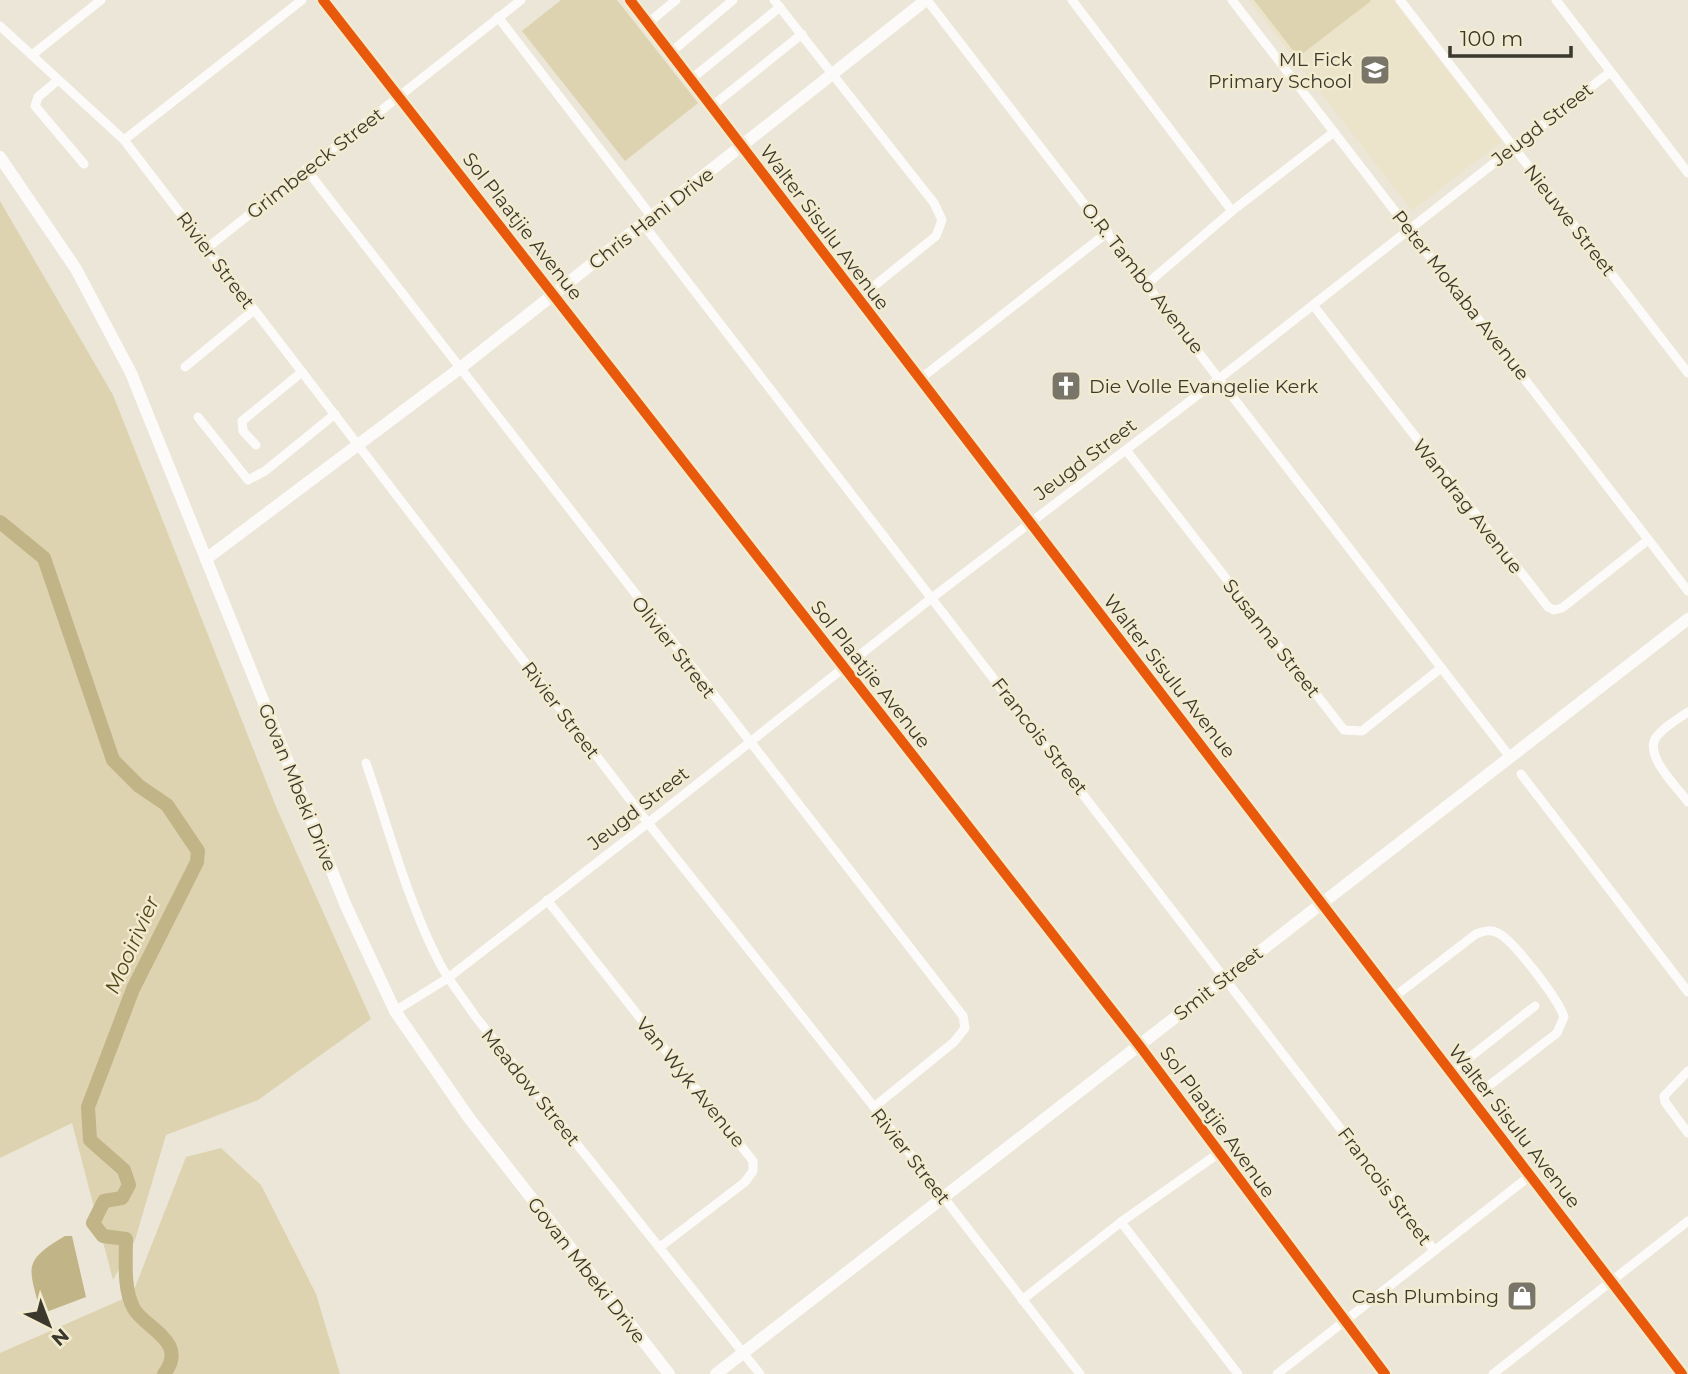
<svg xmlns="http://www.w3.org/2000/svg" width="1688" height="1374" font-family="Montserrat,sans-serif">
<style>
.built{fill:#ece4ca}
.green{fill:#ded3b0}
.water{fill:#c1b487}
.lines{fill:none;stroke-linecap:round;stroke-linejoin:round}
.river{stroke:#c1b487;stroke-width:14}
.minor{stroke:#fcfbf9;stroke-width:9}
.tertiary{stroke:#fcfbf9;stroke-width:12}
.secondary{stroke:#fcfbf9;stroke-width:12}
.cycleway-casing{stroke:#f3ebcf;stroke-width:15}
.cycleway{stroke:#e8590c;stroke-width:10}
.labels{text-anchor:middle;stroke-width:5;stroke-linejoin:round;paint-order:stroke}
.poi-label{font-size:19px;fill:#3b382d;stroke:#f3ebcf;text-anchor:end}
.street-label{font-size:19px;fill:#3b382d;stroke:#f3ebcf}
.water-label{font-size:21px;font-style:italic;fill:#514517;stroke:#f3ebcf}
</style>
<rect width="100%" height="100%" fill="#ebe6d7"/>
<polygon class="built" points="1249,0 1393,0 1502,141 1412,211"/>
<g class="green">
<polygon points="561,0 617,0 698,103 625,161 522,31"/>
<polygon points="1254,0 1370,0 1371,1 1298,57"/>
<polygon points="0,201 113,395 277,809 371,1019 258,1100 166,1135 135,1240 113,1280 72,1123 0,1158"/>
<polygon points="221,1148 261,1185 316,1294 340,1374 0,1374 0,1353 132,1295 186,1157"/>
</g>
<path class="water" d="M65 1236H72L86 1297 41 1314C29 1267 21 1262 65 1236Z"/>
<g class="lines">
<path class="river" d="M0 522 44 558 113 760 139 786 167 805 198 851 197 862 133 989 88 1107 90 1140 124 1170 129 1185 122 1198 104 1201 93 1223 103 1236 126 1239C126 1261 123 1289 134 1309 146 1329 189 1342 164 1374"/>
<g class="minor">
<polyline points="323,0 1139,1045 1385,1374"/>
<polyline points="630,0 1682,1374"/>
<polyline points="774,0 934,203 942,220 936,236 858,299"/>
<polyline points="927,0 1510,757"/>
<polyline points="1072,0 1232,211"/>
<polyline points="1232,0 1688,591"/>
<polyline points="1400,0 1688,373"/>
<polyline points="1556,0 1688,173"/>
<polyline points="498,17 652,217"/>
<polyline points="648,23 676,0"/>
<polyline points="0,26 124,140 648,823 874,1107 1080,1374"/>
<polyline points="670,53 733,0"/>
<polyline points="32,55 101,0"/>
<polyline points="58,80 38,97 35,106 84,164"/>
<polyline points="690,80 780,7"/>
<polyline points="711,107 802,34"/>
<polyline points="124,140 302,0"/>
<polyline points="306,169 963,1016 965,1028 954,1042 874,1107"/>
<polyline points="643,224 1434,1250"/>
<polyline points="207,248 521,0"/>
<polyline points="1148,283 1232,211 1334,132"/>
<polyline points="1313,305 1548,607 1554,610 1562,608 1648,540"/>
<polyline points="185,367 254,310"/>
<polyline points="920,379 1108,232"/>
<polyline points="198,417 248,480 265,471 335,414"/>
<polyline points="256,445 243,431 242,421 302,372"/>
<polyline points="1126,450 1344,730 1362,731 1441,668"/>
<path d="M1688 712C1678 719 1665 726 1657 736 1642 754 1677 787 1688 802"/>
<path d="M366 763C389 829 407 900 439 962 449 981 463 998 475 1016L760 1374"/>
<polyline points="1521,774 1688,992"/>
<polyline points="547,900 753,1161 753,1171 745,1182 660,1247"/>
<path d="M1394 997 1476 934C1484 931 1491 929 1498 933 1514 941 1559 1000 1564 1017L1557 1033 1473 1098"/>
<polyline points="395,1011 448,978 648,823 933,597 1220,378 1610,72"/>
<polyline points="1688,1071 1664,1096 1665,1102 1688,1133"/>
<polyline points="1451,1072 1535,1006"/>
<polyline points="1121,1222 1238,1374"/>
<polyline points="1022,1300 1121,1222 1219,1153"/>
<polyline points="1277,1374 1531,1175"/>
<polyline points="1493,1374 1688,1221"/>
</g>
<g class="tertiary">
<polyline points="206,559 459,369 926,0"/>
<polyline points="716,1374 1688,619"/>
</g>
<polyline class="secondary" points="0,157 76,269 131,373 346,906 395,1011 469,1118 669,1374"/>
<g class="cycleway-casing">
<g id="cycleway">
<polyline points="323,0 1139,1045 1385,1374"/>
<polyline points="630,0 1682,1374"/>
</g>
</g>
<use href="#cycleway" class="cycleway"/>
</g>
<defs>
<g id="school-square" transform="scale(1.575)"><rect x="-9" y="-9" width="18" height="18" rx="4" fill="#797568" stroke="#f3ebcf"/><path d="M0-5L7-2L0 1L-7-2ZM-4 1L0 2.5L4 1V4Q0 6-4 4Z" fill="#fff"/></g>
<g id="church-square" transform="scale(1.575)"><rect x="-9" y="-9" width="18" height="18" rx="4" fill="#797568" stroke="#f3ebcf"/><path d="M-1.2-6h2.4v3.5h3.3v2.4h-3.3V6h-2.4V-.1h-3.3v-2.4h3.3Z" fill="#fff"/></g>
<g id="shop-square" transform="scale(1.575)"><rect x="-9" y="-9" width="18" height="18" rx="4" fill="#797568" stroke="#f3ebcf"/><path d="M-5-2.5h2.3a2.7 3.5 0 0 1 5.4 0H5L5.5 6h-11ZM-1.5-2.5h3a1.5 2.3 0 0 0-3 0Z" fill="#fff"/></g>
</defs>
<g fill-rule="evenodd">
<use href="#school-square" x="1375" y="70"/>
<use href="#church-square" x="1066" y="386"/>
<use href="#shop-square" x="1522" y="1296"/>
</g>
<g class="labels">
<g class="poi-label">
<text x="1352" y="66">ML Fick<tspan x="1352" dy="22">Primary School</tspan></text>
<text x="1089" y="393" text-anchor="start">Die Volle Evangelie Kerk</text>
<text x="1499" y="1303">Cash Plumbing</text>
</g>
<g class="street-label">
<text transform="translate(1542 124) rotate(-38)" y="7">Jeugd Street</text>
<text transform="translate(315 163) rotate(-38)" y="7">Grimbeeck Street</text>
<text transform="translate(651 218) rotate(-38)" y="7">Chris Hani Drive</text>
<text transform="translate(1570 220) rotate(52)" y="7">Nieuwe Street</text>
<text transform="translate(523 226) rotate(52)" y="7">Sol Plaatjie Avenue</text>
<text transform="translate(825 227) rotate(53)" y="7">Walter Sisulu Avenue</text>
<text transform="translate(216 260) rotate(53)" y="7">Rivier Street</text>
<text transform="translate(1143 278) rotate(52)" y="7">O.R. Tambo Avenue</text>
<text transform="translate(1461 295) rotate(52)" y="7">Peter Mokaba Avenue</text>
<text transform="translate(1085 459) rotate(-37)" y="7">Jeugd Street</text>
<text transform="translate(1468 506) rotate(52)" y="7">Wandrag Avenue</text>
<text transform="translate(1272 638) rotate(52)" y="7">Susanna Street</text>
<text transform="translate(674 647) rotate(52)" y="7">Olivier Street</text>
<text transform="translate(871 674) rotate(52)" y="7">Sol Plaatjie Avenue</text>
<text transform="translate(1170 676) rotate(52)" y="7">Walter Sisulu Avenue</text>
<text transform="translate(561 710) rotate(53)" y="7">Rivier Street</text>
<text transform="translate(1040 736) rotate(52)" y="7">Francois Street</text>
<text transform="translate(298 787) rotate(68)" y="7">Govan Mbeki Drive</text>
<text transform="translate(638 808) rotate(-38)" y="7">Jeugd Street</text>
<text transform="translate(1218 983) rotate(-38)" y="7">Smit Street</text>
<text transform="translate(691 1082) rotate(51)" y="7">Van Wyk Avenue</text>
<text transform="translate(531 1087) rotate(51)" y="7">Meadow Street</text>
<text transform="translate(1218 1122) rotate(54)" y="7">Sol Plaatjie Avenue</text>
<text transform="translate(1515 1126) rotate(52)" y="7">Walter Sisulu Avenue</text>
<text transform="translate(911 1156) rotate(52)" y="7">Rivier Street</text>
<text transform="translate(1385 1186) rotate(53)" y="7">Francois Street</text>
<text transform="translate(587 1270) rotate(52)" y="7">Govan Mbeki Drive</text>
</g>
<g class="water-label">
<text transform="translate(132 945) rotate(-66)" y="7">Mooirivier</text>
</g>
</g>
<g transform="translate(49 1325) rotate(138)" stroke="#f3ebcf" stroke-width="5" paint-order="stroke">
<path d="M0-5L12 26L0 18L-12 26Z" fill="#3b382d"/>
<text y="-10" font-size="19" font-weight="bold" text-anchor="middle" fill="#3b382d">N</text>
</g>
<path d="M1450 46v10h121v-10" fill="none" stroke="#3b382d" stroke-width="3.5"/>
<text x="1460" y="46" font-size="21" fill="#3b382d" stroke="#f3ebcf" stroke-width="5" paint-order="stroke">100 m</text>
</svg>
